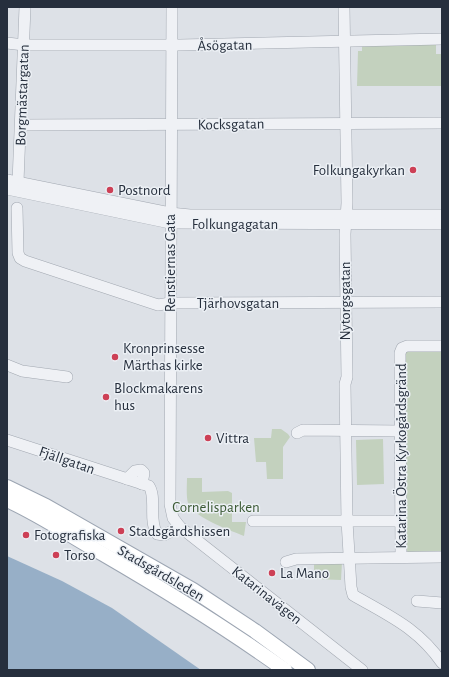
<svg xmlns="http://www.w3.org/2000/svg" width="449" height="677" font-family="'Alegreya Sans',sans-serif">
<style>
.green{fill:#c3d1be}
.water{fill:#97afc7}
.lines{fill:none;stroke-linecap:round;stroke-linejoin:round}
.minor-casing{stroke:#a2a8b1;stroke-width:12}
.major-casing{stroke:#9ca5b2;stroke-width:16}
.minor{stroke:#eff1f5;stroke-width:11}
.major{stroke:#fff;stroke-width:14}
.poi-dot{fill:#cd4056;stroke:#ecf0f5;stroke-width:1.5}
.labels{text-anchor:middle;stroke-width:3;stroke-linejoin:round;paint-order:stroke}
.street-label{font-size:15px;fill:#262f3d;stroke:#ecf0f5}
.poi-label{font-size:15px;fill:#262f3d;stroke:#ecf0f5;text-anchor:start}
.park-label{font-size:15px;fill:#3b5934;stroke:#ecf0f5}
</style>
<rect width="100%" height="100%" fill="#dde1e7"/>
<g class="green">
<polygon points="436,42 436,54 442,54 442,86 357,86 358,51 362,51 362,44"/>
<polygon points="442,349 442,551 408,552 406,550 404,352"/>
<polygon points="272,429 281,429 288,434 290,437 283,447 283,479 267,479 266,462 256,462 254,438 271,438"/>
<polygon points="383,439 384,484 357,485 356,440"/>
<path d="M187 478H202V492L228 491 232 493V522H246L244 536C230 530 194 518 188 503 186 496 187 485 187 478Z"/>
<polygon points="314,561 342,562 341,580 314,579"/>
</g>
<polygon class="water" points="7,556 62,581 112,608 201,670 7,670"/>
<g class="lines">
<g class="minor-casing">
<g id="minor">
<polyline points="172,7 170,504 173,518 180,527 362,670"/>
<path d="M344 7 347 203 345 234 347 377 345 384 347 521 351 587 353 595C389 616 418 628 442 663"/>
<polyline points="7,43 24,45 180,45 442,39"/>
<polyline points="21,125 442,123"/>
<polyline points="7,180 170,213 190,215 442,215"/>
<polyline points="18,182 25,7"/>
<polyline points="7,189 170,223 442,224"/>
<polyline points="17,208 18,253 20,258 25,261 158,305 170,303 442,302"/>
<polyline points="7,365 22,371 67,377"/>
<polyline points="297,433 303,430 401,431"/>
<path d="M7 440 149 486C157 498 148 519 157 534L164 535 180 527"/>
<polyline points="127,479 135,471 141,470 144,473 142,484"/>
<polyline points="253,521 401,521"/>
<polyline points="401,557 400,353 402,348 407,346 442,346"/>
<polyline points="286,562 296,559 442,557"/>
<polyline points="417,601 442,603"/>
</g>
</g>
<g class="major-casing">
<g id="major">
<polyline points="7,487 46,506 193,590 255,631 308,670"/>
<path d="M7 500C42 516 69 535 103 554 165 590 226 628 285 670"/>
</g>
</g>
<use href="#minor" class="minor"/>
<use href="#major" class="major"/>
</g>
<g class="poi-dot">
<circle cx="413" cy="170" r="4"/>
<circle cx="110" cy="190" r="4"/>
<circle cx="115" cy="357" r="4"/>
<circle cx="106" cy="397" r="4"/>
<circle cx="208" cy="438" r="4"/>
<circle cx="121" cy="531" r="4"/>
<circle cx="26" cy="535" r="4"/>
<circle cx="56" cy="555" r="4"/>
<circle cx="272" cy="573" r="4"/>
</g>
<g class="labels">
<g class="street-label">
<text transform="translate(225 45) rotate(-1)" y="5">Åsögatan</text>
<text transform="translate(22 95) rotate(-88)" y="5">Borgmästargatan</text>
<text transform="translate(231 124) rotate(-1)" y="5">Kocksgatan</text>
<text x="235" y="229">Folkungagatan</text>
<text transform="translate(170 263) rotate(-90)" y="5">Renstiernas Gata</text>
<text transform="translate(345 301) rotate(-90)" y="5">Nytorgsgatan</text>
<text x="238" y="308">Tjärhovsgatan</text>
<text transform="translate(401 456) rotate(-90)" y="5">Katarina Östra Kyrkogårdsgränd</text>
<text transform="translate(67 460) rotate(19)" y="5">Fjällgatan</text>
<text transform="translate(161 573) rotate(30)" y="5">Stadsgårdsleden</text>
<text transform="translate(267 595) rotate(38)" y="5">Katarinavägen</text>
</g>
<g class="poi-label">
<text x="405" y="175" text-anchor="end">Folkungakyrkan</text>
<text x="118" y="195">Postnord</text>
<text x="123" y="353">Kronprinsesse<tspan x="123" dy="17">Märthas kirke</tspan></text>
<text x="114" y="393">Blockmakarens<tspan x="114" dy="17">hus</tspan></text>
<text x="216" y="443">Vittra</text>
<text x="129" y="536">Stadsgårdshissen</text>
<text x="34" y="540">Fotografiska</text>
<text x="64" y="560">Torso</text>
<text x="280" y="578">La Mano</text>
</g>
<g class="park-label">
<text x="216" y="512">Cornelisparken</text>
</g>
</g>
<rect width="449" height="677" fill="none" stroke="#262f3d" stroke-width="16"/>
</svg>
